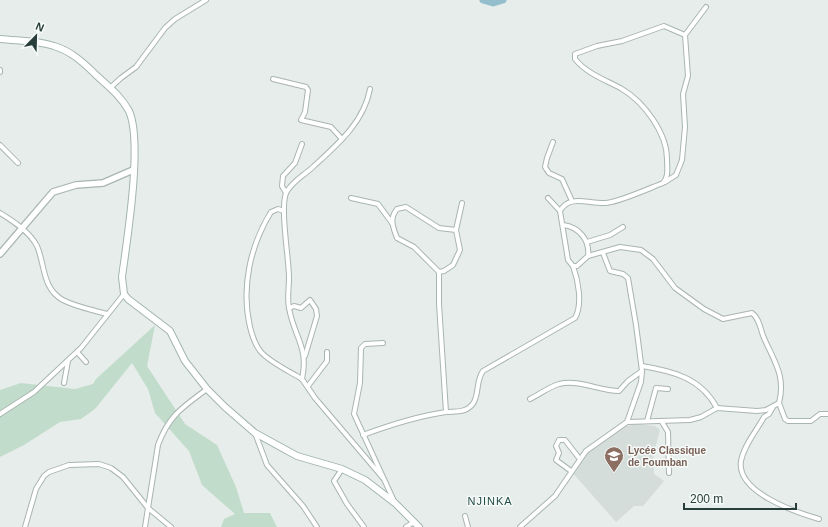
<svg xmlns="http://www.w3.org/2000/svg" width="828" height="527" font-family="Helvetica,sans-serif">
<style>
.built{fill:#d4ddda}
.green{fill:#c2dccb}
.lines{fill:none;stroke-linecap:round;stroke-linejoin:round}
.river{stroke:#95becc;stroke-width:7}
.minor-casing{stroke:#a9b5b2;stroke-width:6}
.tertiary-casing{stroke:#a9b5b2;stroke-width:8}
.secondary-casing{stroke:#a3b5b0;stroke-width:8}
.minor{stroke:#fff;stroke-width:4}
.tertiary{stroke:#fff;stroke-width:5.5}
.secondary{stroke:#fff;stroke-width:6}
.labels{text-anchor:middle;stroke-width:3;stroke-linejoin:round;paint-order:stroke}
.education-label{font-size:10px;font-weight:bold;fill:#785e54;stroke:#f6faf8;text-anchor:start}
.neighbourhood-label{font-size:11px;letter-spacing:1px;fill:#244e48;stroke:#f6faf8}
</style>
<rect width="100%" height="100%" fill="#e6edeb"/>
<polygon class="built" points="636,424 655,426 660,430 653,456 654,474 664,481 643,506 634,506 616,522 572,472 588,452 623,427"/>
<polygon class="green" points="155,325 147,366 185,424 217,445 236,487 244,513 270,513 277,527 221,527 224,519 235,514 202,485 189,451 155,413 148,389 132,363 95,409 81,419 60,422 24,445 0,457 0,390 21,383 75,389 93,384 96,379"/>
<g class="lines">
<polyline class="river" points="483,0 493,3 503,0"/>
<g class="minor-casing">
<g id="minor">
<polyline points="0,70 0,72"/>
<polyline points="273,79 306,87 308,90 305,112 301,120 331,127 342,139"/>
<polyline points="110,88 121,78 136,67 165,28 175,19 206,0"/>
<path d="M370 89C364 122 338 144 314 166 305 175 292 181 286 193 280 210 289 258 289 278 289 288 287 298 289 308 294 337 309 347 302 379L315 398 383 478"/>
<polyline points="553,142 547,158 545,167 549,173 562,179 572,201"/>
<polyline points="0,145 18,163"/>
<polyline points="665,182 676,175 682,160 685,127 683,94 688,76 685,35 706,7"/>
<polyline points="286,193 282,186 283,176 295,163 302,144"/>
<polyline points="351,198 378,204 392,223"/>
<polyline points="548,198 560,211"/>
<path d="M284 211 278 209 271 212C250 246 241 288 250 327 252 335 255 345 261 352 271 363 289 371 302 379"/>
<path d="M0 213C13 221 30 232 37 246 45 264 42 289 63 300 76 307 93 310 107 314"/>
<path d="M563 225C579 227 590 240 588 256"/>
<path d="M456 230 439 228 406 207 397 209C389 219 393 227 397 238L414 247 439 272 444 271 453 265 460 250 456 230 462 203"/>
<polyline points="587,242 610,235 623,227"/>
<polyline points="603,253 610,271 623,274 628,278 636,325 642,371 641,382 627,422"/>
<polyline points="439,272 439,304 446,412"/>
<polyline points="289,308 294,306 301,308 310,300 316,309 317,316 305,356"/>
<polyline points="383,343 365,344 361,348 360,383 354,414 394,501"/>
<polyline points="77,352 86,362"/>
<path d="M642 366C673 371 701 378 717 408"/>
<polyline points="64,383 68,361"/>
<polyline points="308,386 327,361 327,352"/>
<path d="M530 399C540 394 549 387 559 384 579 379 599 391 619 391L628 381 642 371"/>
<polyline points="779,403 785,419 788,421 811,421 820,414 828,414"/>
<path d="M773 407 769 414 764 417C757 430 744 445 741 461 736 492 795 512 819 519"/>
<polyline points="0,414 34,392 81,348 124,294"/>
<polyline points="647,421 656,388 668,389"/>
<polyline points="662,422 668,432 669,473"/>
<polyline points="255,433 267,465 303,506 317,527"/>
<path d="M363 435C390 425 418 416 446 412 455 411 465 413 472 405 480 396 475 382 483 371L575 318C583 304 578 280 573 266"/>
<polyline points="342,469 334,481 347,504 364,527"/>
<polyline points="571,471 556,460 559,453 556,446 559,440 565,440 579,458"/>
<polyline points="465,516 468,527"/>
<polyline points="25,527 36,489 44,476 49,472 69,465 99,464 111,468 123,477 148,508 171,527"/>
<path d="M145 527 158 445C169 415 183 407 207 389"/>
<polyline points="406,527 414,522"/>
<path d="M520 527 555 496 586 451 627 422 690 420 701 417 717 408 757 411 766 410 779 403C786 376 774 361 764 338 760 329 760 319 752 313L723 319 704 309 675 288 653 259 641 250 620 247 588 256 577 266H573L568 260 560 211C569 194 589 204 605 203 617 203 650 188 663 183 669 177 667 167 667 159 667 133 644 102 622 89 606 80 587 74 575 59V54L597 46 622 41 664 26 685 35"/>
</g>
</g>
<g class="tertiary-casing">
<polyline id="tertiary" points="0,254 53,192 76,185 103,183 133,170"/>
</g>
<g class="secondary-casing">
<path id="secondary" d="M0 39C18 41 37 40 54 46 71 51 84 63 96 75 108 86 121 96 129 111 143 142 127 240 122 277L124 294 128 299 170 331 185 361 207 389 225 407 255 433 297 456 342 469 365 480 395 503 419 527"/>
</g>
<use href="#minor" class="minor"/>
<use href="#tertiary" class="tertiary"/>
<use href="#secondary" class="secondary"/>
</g>
<defs>
<g id="school-pin" transform="scale(1)"><path d="M0 17L-7.5 6A9.5 9.5 0 1 1 7.5 6Z" fill="#8d6e63" stroke="#f6faf8"/><path d="M0-5L7-2L0 1L-7-2ZM-4 1L0 2.5L4 1V4Q0 6-4 4Z" fill="#fff"/></g>
</defs>
<g fill-rule="evenodd">
<use href="#school-pin" x="614" y="456"/>
</g>
<g class="labels">
<g class="education-label">
<text x="628" y="454">Lycée Classique<tspan x="628" dy="12">de Foumban</tspan></text>
</g>
<g class="neighbourhood-label">
<text x="490" y="505">NJINKA</text>
</g>
</g>
<g transform="translate(36 36) rotate(23)" stroke="#f6faf8" stroke-width="3" paint-order="stroke">
<path d="M0-3L7 15L0 10L-7 15Z" fill="#273e3a"/>
<text y="-6" font-size="11" font-weight="bold" text-anchor="middle" fill="#273e3a">N</text>
</g>
<path d="M684 503v6h112v-6" fill="none" stroke="#273e3a" stroke-width="2"/>
<text x="690" y="503" font-size="12" fill="#273e3a" stroke="#f6faf8" stroke-width="3" paint-order="stroke">200 m</text>
</svg>
